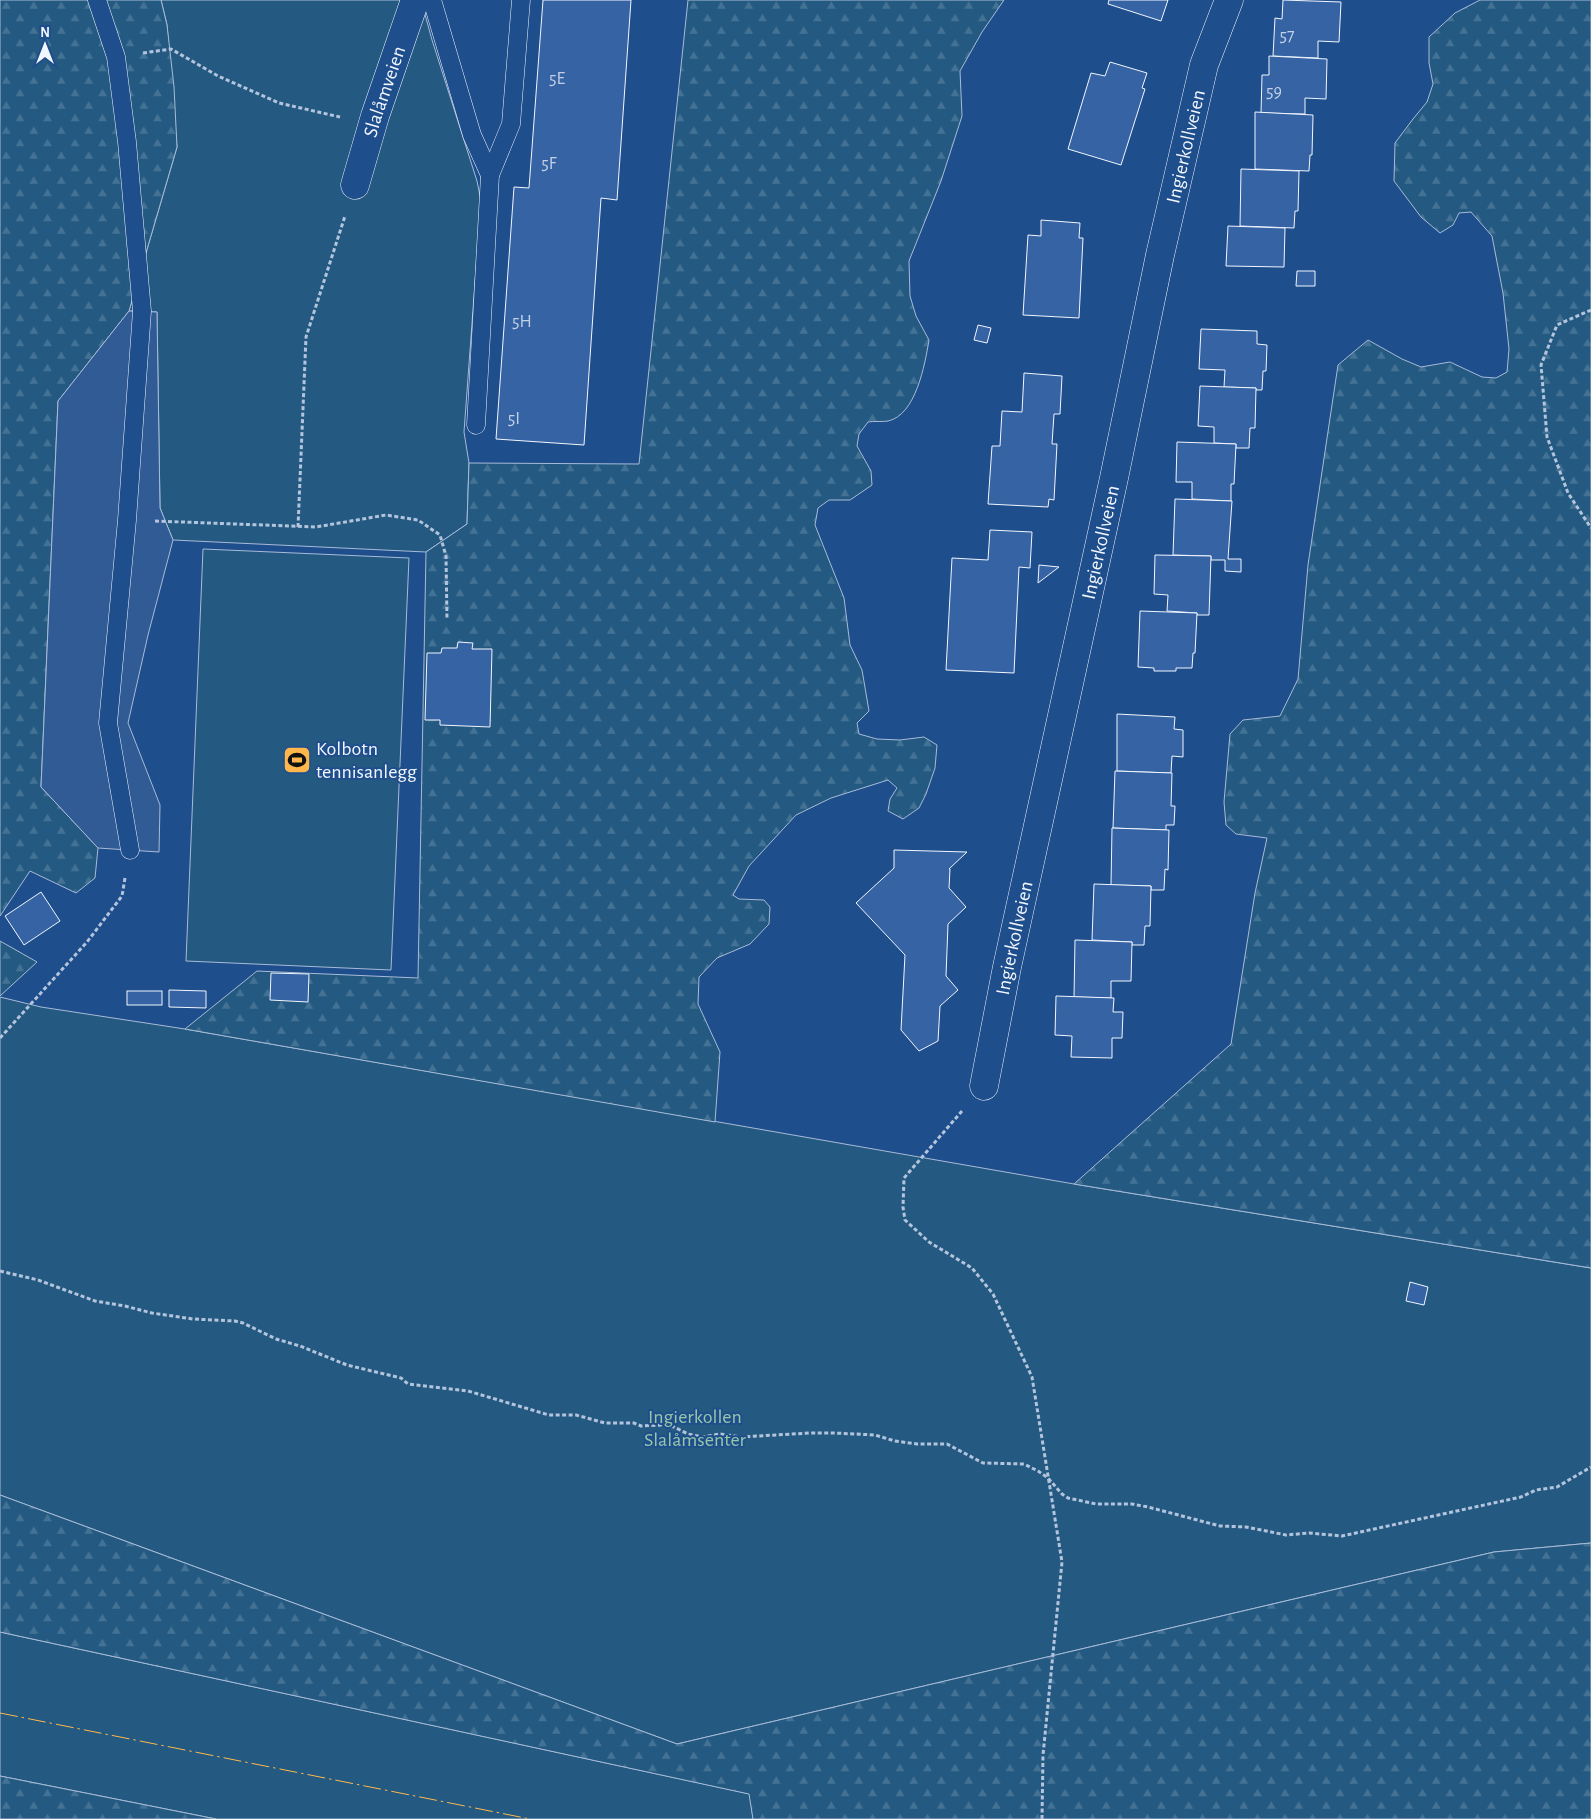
<svg xmlns="http://www.w3.org/2000/svg" width="1591" height="1819" font-family="'Alegreya Sans',sans-serif">
<style>
.grass{fill:#245a82;stroke:#a8bbd7}
.forest{fill:url(#forest-firs);stroke:#a8bbd7}
.parking{fill:#305b95;stroke:#a8bbd7}
.building{fill:#3563a3;stroke:#f2f6ff}
.lines{fill:none;stroke-linecap:round;stroke-linejoin:round}
.lane-casing{stroke:#f2f6ff;stroke-width:19}
.street-casing{stroke:#f2f6ff;stroke-width:29}
.path{stroke:#b3c4dc;stroke-width:3;stroke-dasharray:4 2.5;stroke-linecap:butt}
.lane{stroke:#1f4e8c;stroke-width:18}
.street{stroke:#1f4e8c;stroke-width:28}
.power{stroke:#ffb74d;stroke-width:1;stroke-dasharray:18 4 2.5 4;stroke-linecap:butt}
.labels{text-anchor:middle;stroke-width:4;stroke-linejoin:round;paint-order:stroke}
.number-label{font-size:18px;fill:#c3d1e8}
.street-label{font-size:20px;fill:#f2f6ff;stroke:#1f4e8c}
.poi-label{font-size:20px;fill:#f2f6ff;stroke:#1f4e8c;text-anchor:start}
.park-label{font-size:20px;fill:#97c8a6;stroke:#1f4e8c}
</style>
<defs>
<pattern id="forest-firs" width="22" height="20" patternUnits="userSpaceOnUse" patternTransform="scale(1.25)"><rect width="22" height="20" fill="#245a82"/><path d="M5 1l3.5 6h-7zM16 11l3.5 6h-7z" fill="#447295"/></pattern>
</defs>
<rect width="100%" height="100%" fill="#1f4e8c"/>
<g class="grass">
<polygon points="161,0 421,0 432,40 477,181 481,201 464,432 469,463 467,524 426,552 173,540 160,508 157,312 129,311 177,147 167,25"/>
<polygon points="203,549 409,558 391,970 186,961"/>
<polygon points="0,997 41,1007 185,1029 1074,1184 1591,1268 1591,1543 1494,1552 677,1744 0,1495"/>
<polygon points="0,1632 750,1794 753,1819 216,1819 0,1776"/>
</g>
<g class="forest">
<polygon points="0,0 161,0 167,25 174,87 177,147 129,311 58,401 41,787 98,848 95,878 76,893 30,871 0,916"/>
<path d="M688 0H1004L982 32 960 71 962 116 941 181 909 261 910 296 916 316 929 340C925 364 916 415 888 421 882 422 874 421 868 422L859 434 857 446 871 471 872 485 850 500H829L818 508 815 525 844 598 850 645 862 670 869 711 857 723 859 734 877 739 900 740 924 737 937 745 935 768 926 794 919 808 903 819 888 811 890 799 897 788 888 780 831 798 796 815 749 866 733 895 739 899 764 900 770 907 769 924 750 944 717 958 699 977 698 1004 720 1052 715 1122 185 1029 257 971 418 978 426 552 467 524 469 463 639 464Z"/>
<polygon points="1480,0 1591,0 1591,1268 1074,1184 1231,1044 1255,893 1267,838 1236,834 1226,825 1224,802 1230,734 1243,720 1280,716 1298,679 1308,565 1338,365 1368,340 1402,359 1421,367 1450,362 1482,377 1496,378 1507,372 1509,349 1503,293 1492,236 1471,212 1459,213 1453,225 1440,233 1421,217 1394,181 1395,143 1413,119 1427,102 1433,84 1429,63 1429,37 1455,13"/>
<polygon points="0,941 37,962 0,996"/>
<polygon points="0,1495 677,1744 1494,1552 1591,1543 1591,1819 753,1819 749,1794 0,1632"/>
<polygon points="0,1776 216,1819 0,1819"/>
</g>
<polygon class="parking" points="129,311 157,312 160,508 173,540 148,635 128,723 160,805 159,852 98,848 41,787 58,401"/>
<g class="building">
<polygon points="543,0 631,0 617,200 601,198 584,445 496,439 514,187 529,188"/>
<polygon points="1109,0 1168,0 1161,21 1108,4"/>
<polygon points="1283,0 1341,2 1339,42 1318,41 1318,58 1273,56 1275,18 1282,19"/>
<polygon points="1269,56 1327,59 1326,99 1305,98 1305,114 1261,113 1262,75 1269,75"/>
<polygon points="1110,62 1147,73 1142,88 1145,89 1121,165 1068,149 1091,73 1105,76"/>
<polygon points="1255,112 1313,115 1312,155 1310,155 1309,171 1255,169"/>
<polygon points="1241,169 1299,171 1298,211 1295,211 1294,228 1240,226"/>
<polygon points="1041,220 1080,223 1079,238 1083,238 1079,318 1023,315 1028,235 1041,236"/>
<polygon points="1228,226 1285,228 1284,267 1226,266"/>
<polygon points="1297,271 1315,271 1315,286 1296,286"/>
<polygon points="978,325 991,328 987,343 974,340"/>
<polygon points="1201,329 1257,331 1257,344 1267,345 1266,371 1263,371 1262,390 1256,390 1256,388 1224,387 1225,370 1199,369"/>
<polygon points="1024,373 1062,376 1060,414 1054,414 1052,444 1057,444 1054,500 1049,499 1048,507 988,504 992,446 1000,446 1002,411 1022,412"/>
<polygon points="1200,386 1256,388 1255,428 1250,428 1249,448 1236,448 1236,444 1214,443 1214,427 1198,426"/>
<polygon points="1177,442 1236,444 1234,484 1231,484 1231,501 1192,499 1192,482 1176,482"/>
<polygon points="1175,499 1232,501 1228,559 1241,559 1241,572 1225,571 1225,560 1211,560 1211,556 1173,555"/>
<polygon points="990,530 1032,532 1030,568 1019,567 1014,673 946,670 952,558 988,560"/>
<polygon points="1155,555 1211,556 1209,615 1197,615 1197,613 1167,611 1168,595 1154,594"/>
<polygon points="1039,565 1059,567 1038,583"/>
<polygon points="1140,611 1197,613 1195,653 1193,653 1192,668 1176,668 1176,671 1154,671 1154,668 1138,667"/>
<polygon points="458,642 473,643 472,649 492,649 490,727 440,725 440,720 425,720 427,653 441,653 442,648 457,648"/>
<polygon points="1117,714 1175,717 1174,729 1183,730 1183,757 1172,756 1171,773 1117,771"/>
<polygon points="1115,771 1172,773 1171,806 1175,806 1174,825 1166,825 1166,830 1113,828"/>
<polygon points="1112,828 1169,830 1168,870 1165,869 1164,890 1151,890 1151,886 1111,885"/>
<polygon points="894,850 967,852 949,869 950,869 949,888 966,907 948,924 946,976 958,990 940,1006 938,1041 919,1051 901,1030 905,955 856,903 894,868"/>
<polygon points="1094,884 1151,886 1150,926 1145,926 1144,945 1132,945 1132,942 1092,940"/>
<polygon points="41,892 60,921 24,945 5,916"/>
<polygon points="1075,940 1132,942 1131,981 1111,981 1111,998 1074,997"/>
<polygon points="271,973 309,974 308,1002 270,1000"/>
<polygon points="169,990 206,991 206,1008 169,1007"/>
<rect x="127" y="991" width="35" height="14"/>
<polygon points="1056,996 1114,998 1113,1012 1123,1012 1122,1038 1112,1038 1112,1058 1071,1057 1072,1036 1055,1035"/>
<polygon points="1410,1282 1428,1287 1424,1305 1406,1301"/>
</g>
<g class="lines">
<g class="lane-casing">
<g id="lane">
<polyline points="97,0 116,57 127,142 142,311 127,520 108,723 130,850"/>
<polyline points="432,0 472,135 490,175"/>
<polyline points="476,425 490,175 511,124 521,0"/>
</g>
</g>
<g class="street-casing">
<g id="street">
<path id="s1" d="M355 185 375 116 415 0"/>
<path id="s2" d="M984 1086 1007 967 1114 478 1160 255 1204 65 1229 0"/>
</g>
</g>
<g class="path">
<polyline points="143,53 171,49 218,76 279,103 340,117"/>
<polyline points="1591,310 1557,325 1541,365 1547,437 1568,493 1591,528"/>
<polyline points="155,521 316,527 386,515 418,520 440,535 446,556 447,620"/>
<polyline points="298,527 306,337 345,216"/>
<polyline points="0,1038 87,942 122,896 125,878"/>
<polyline points="962,1111 904,1178 903,1207 905,1220 929,1242 972,1268 993,1294 1032,1377 1062,1562 1043,1755 1042,1819"/>
<polyline points="0,1271 38,1280 95,1301 125,1306 152,1313 193,1319 235,1321 243,1323 276,1339 300,1346 347,1365 401,1378 408,1384 468,1391 549,1415 576,1415 605,1423 634,1423 641,1426 661,1425 674,1427 688,1434 702,1437 720,1434 742,1437 809,1433 834,1433 875,1435 895,1441 917,1444 947,1444 983,1463 1024,1464 1038,1471 1048,1478 1062,1494 1068,1498 1096,1504 1132,1504 1148,1507 1220,1526 1246,1527 1286,1535 1309,1533 1342,1536 1521,1497 1536,1490 1557,1487 1591,1467"/>
</g>
<use href="#lane" class="lane"/>
<use href="#street" class="street"/>
<polyline class="power" points="0,1713 530,1819"/>
</g>
<defs>
<g id="stadium-square" transform="scale(1.4375)"><rect x="-9" y="-9" width="18" height="18" rx="4" fill="#ffb74d" stroke="#1f4e8c"/><path d="M0-5a6.5 5 0 1 0 0 10a6.5 5 0 1 0 0-10ZM-3.5-1.8h7v3.6h-7Z" fill="#111"/></g>
</defs>
<g fill-rule="evenodd">
<use href="#stadium-square" x="297" y="760"/>
</g>
<g class="labels">
<g class="number-label">
<text x="1287" y="41">57</text>
<text x="557" y="84">5E</text>
<text x="1274" y="97">59</text>
<text x="549" y="169">5F</text>
<text x="522" y="327">5H</text>
<text x="514" y="424">5I</text>
</g>
<g class="street-label">
<text dy="7" stroke="none"><textPath href="#s1" startOffset="98">Slalåmveien</textPath></text>
<text dy="7" stroke="none"><textPath href="#s2" startOffset="961">Ingierkollveien</textPath></text>
<text dy="7" stroke="none"><textPath href="#s2" startOffset="556">Ingierkollveien</textPath></text>
<text dy="7" stroke="none"><textPath href="#s2" startOffset="151">Ingierkollveien</textPath></text>
</g>
<g class="poi-label">
<text x="316" y="755">Kolbotn<tspan x="316" dy="23">tennisanlegg</tspan></text>
</g>
<g class="park-label">
<text x="695" y="1423">Ingierkollen<tspan x="695" dy="23">Slalåmsenter</tspan></text>
</g>
</g>
<g transform="translate(45 45)" stroke="#1f4e8c" stroke-width="4" paint-order="stroke">
<path d="M0-4L9 19L0 12L-9 19Z" fill="#f2f6ff"/>
<text y="-8" font-size="14" font-weight="bold" text-anchor="middle" fill="#f2f6ff">N</text>
</g>
</svg>
